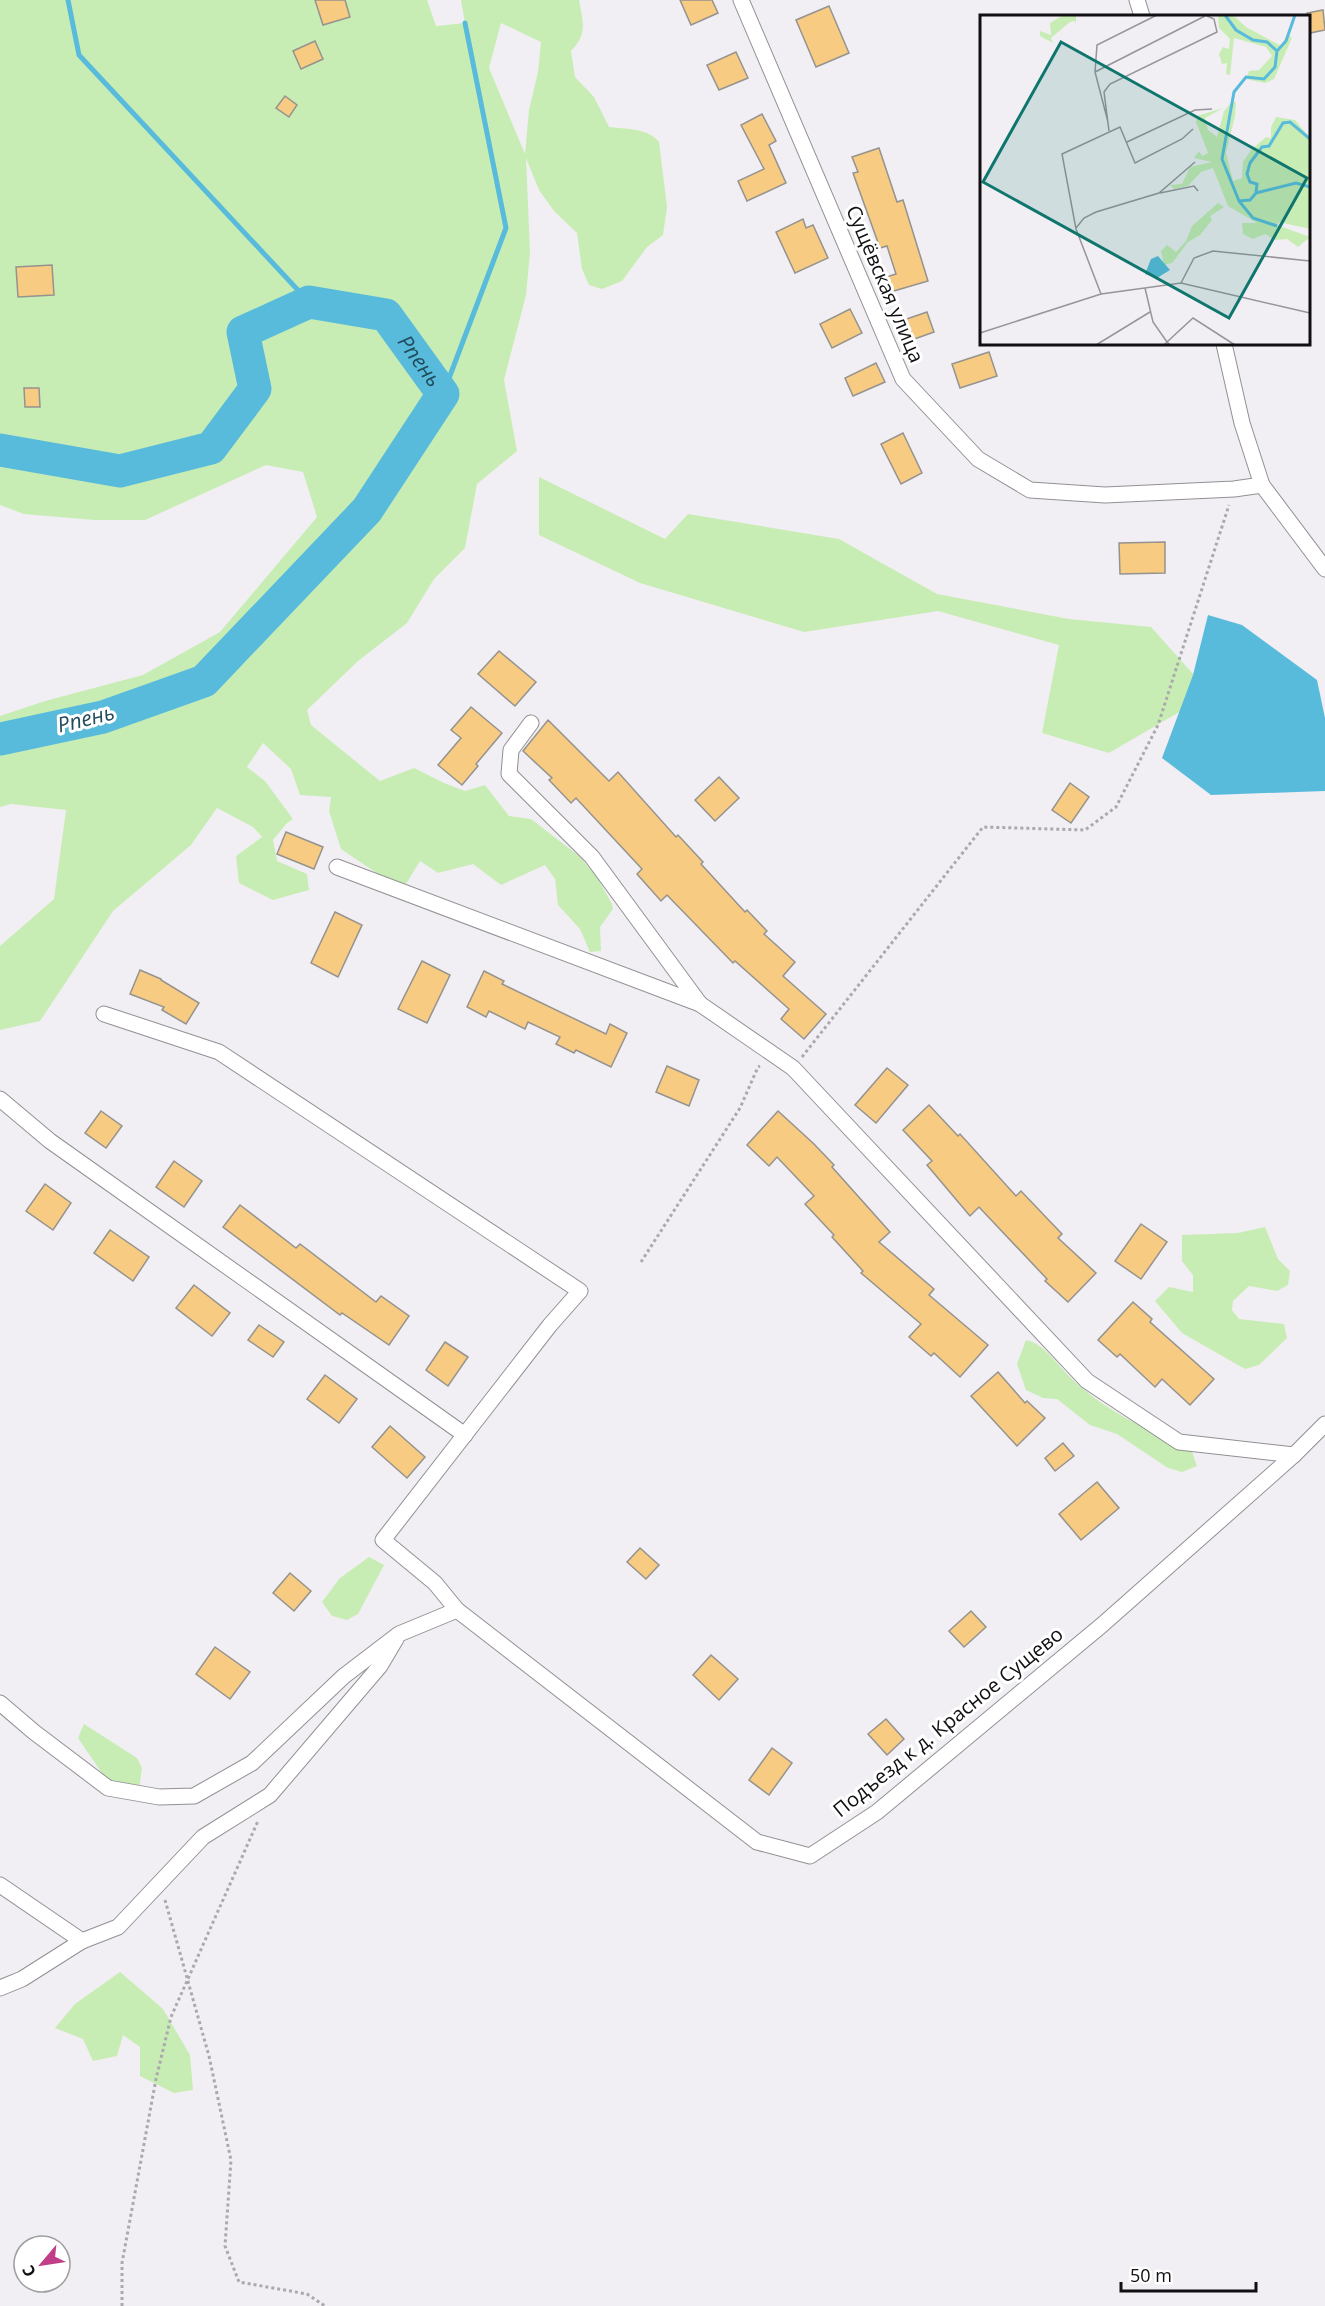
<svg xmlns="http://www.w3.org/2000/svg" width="1325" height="2306" font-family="'Open Sans',sans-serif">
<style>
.green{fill:#c8edb4;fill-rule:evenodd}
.water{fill:#59bbdc}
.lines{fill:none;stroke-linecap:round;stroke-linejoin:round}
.stream{stroke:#59bbdc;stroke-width:5}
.river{stroke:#59bbdc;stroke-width:33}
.building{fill:#f7cb82;stroke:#95938f;stroke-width:1.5}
.minor-casing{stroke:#929094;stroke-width:17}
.path{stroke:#aba9ac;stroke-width:3;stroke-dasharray:3 3;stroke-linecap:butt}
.minor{stroke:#fff;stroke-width:15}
.labels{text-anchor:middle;stroke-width:6;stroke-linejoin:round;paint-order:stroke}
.street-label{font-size:20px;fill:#100f11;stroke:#fff}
.water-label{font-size:21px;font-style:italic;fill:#224c5b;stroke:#fff}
.inset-river{fill:none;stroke:#59bbdc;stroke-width:3}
.inset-road{fill:none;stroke:#979599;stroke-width:1.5}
.view{fill:#0f766e;fill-opacity:0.15;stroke:#0f766e;stroke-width:3}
.inset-edge{fill:none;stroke:#100f11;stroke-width:3}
</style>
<rect width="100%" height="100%" fill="#f1eff3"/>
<g class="green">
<path d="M0 0H427L436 26 465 23 461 0H579C583 23 588 33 571 51L575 77 594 97 609 127C626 129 648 128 659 142L667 207 663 235 647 247 622 281 602 289 589 285 582 269 577 233 554 211 539 190 526 158 530 252 526 295 504 380 517 451 477 484 465 548 434 579 407 623 358 661 307 710 311 725 380 781 414 768 444 783 465 791 485 785 509 816 531 819 579 856 597 877 612 904 613 909 600 927 601 951 590 952 580 929 558 905 555 879 545 865 501 885 473 864 438 873 420 861 406 884H393L341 849 329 811 331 797 300 795 291 769 263 743 247 767 265 781 293 819 287 823 273 840 277 861 307 874 309 890 273 900 239 883 236 856 262 837 253 827 217 808 191 845 113 911 40 1021 0 1030V946L54 899 66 810 11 804 0 807V716L45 701 143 675 220 632 317 517 303 472 266 465 145 520H94L24 514 0 505ZM501 23 541 42 538 72 529 110 525 154 489 68Z"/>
<polygon points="539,477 665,539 688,514 839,539 937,594 1069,619 1151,627 1194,675 1181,711 1109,753 1042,733 1059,645 938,611 804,632 640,583 539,535"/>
<polygon points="1265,1227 1278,1259 1290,1271 1288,1285 1277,1291 1249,1286 1233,1301 1232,1310 1239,1319 1284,1324 1287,1338 1259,1365 1245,1369 1182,1333 1155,1301 1169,1287 1193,1292 1193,1275 1182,1261 1182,1235 1238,1233"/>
<path d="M1026 1340C1044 1344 1055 1362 1068 1375 1102 1410 1149 1430 1192 1452L1197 1466 1182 1472 1168 1468 1117 1434 1090 1425 1057 1399 1043 1398 1026 1390 1017 1364Z"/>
<polygon points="369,1557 384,1565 358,1614 347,1620 332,1616 322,1602 340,1578"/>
<polygon points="84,1724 137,1758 142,1768 139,1789 108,1782 78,1738"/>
<polygon points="120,1972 163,2009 190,2055 193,2090 174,2093 140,2076 140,2047 123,2035 117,2056 93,2061 83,2039 55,2028 75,2004"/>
</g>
<polygon class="water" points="1208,615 1242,625 1317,680 1325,718 1325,791 1211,795 1162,758 1193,675"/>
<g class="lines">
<g class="stream">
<polyline points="68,0 79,55 309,302"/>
<polyline points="443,394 506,228 465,23"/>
</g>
<path class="river" id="s1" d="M0 450 120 471 211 448 255 389 243 332 309 302 386 315 443 394 367 510 204 681 103 717 0 739"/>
</g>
<g class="building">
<polygon points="315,0 345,0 350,17 323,25"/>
<polygon points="680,0 712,0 718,13 691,25"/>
<polygon points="829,6 849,53 816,67 796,20"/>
<polygon points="1323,10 1325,30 1310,33 1307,13"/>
<polygon points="315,41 323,59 301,69 293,51"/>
<polygon points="736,52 748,78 719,90 707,65"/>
<polygon points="285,96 297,105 289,117 276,108"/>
<polygon points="762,114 776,141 769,145 786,183 747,201 738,181 764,169 741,125"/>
<polygon points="879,148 897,202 903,200 928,281 887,293 883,278 896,274 887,246 880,248 853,173 858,172 852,157"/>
<polygon points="803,219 806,228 813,225 828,258 795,273 776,232"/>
<polygon points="52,265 54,295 18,297 16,267"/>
<polygon points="850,309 862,333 832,348 820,324"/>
<polygon points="927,312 934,332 906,342 898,322"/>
<polygon points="989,352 997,376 960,388 952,364"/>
<polygon points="876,363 885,382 853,396 845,378"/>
<polygon points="24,388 39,388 40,407 25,407"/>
<polygon points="903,433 922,473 901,484 881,444"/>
<polygon points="1165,542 1165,573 1120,574 1119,543"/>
<polygon points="499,651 536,682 515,706 478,674"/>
<polygon points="471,707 502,733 476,764 478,766 462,785 438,765 461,738 451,730"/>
<polygon points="548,720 609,781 618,772 676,837 678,835 703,862 701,864 745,912 747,910 767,931 764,934 795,962 783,976 826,1014 804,1039 781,1019 789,1009 735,961 733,963 667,895 661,901 637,874 642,869 576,798 571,803 549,780 552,778 523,751"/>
<polygon points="719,777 739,798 715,821 695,800"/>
<polygon points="1070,783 1089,797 1071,823 1052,810"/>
<polygon points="286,832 323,847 314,869 277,854"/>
<polygon points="335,912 362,925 338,977 311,963"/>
<polygon points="422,961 450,975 427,1023 398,1009"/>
<polygon points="140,970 161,979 161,980 199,1003 186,1024 162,1010 164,1007 130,994"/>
<polygon points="484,971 504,981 502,984 606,1034 610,1024 627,1033 611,1067 576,1050 574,1053 556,1044 560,1037 528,1022 525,1029 489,1011 486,1017 467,1007"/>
<polygon points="667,1066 699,1080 689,1106 656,1092"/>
<polygon points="887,1068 908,1085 876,1123 855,1105"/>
<polygon points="929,1105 958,1136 960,1134 1016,1196 1021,1191 1062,1234 1058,1238 1096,1273 1068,1302 1045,1281 1047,1279 979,1207 970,1216 927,1165 932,1161 903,1130"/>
<polygon points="101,1111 122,1126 106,1148 85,1133"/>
<polygon points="778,1111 814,1144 834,1165 832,1167 890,1232 879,1242 934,1289 929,1295 988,1345 960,1377 934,1353 931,1356 909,1337 921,1324 861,1273 863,1271 832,1237 834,1235 805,1204 814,1196 777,1157 769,1166 747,1145"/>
<polygon points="174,1161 202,1181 184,1207 156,1187"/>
<polygon points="45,1184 71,1203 53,1230 26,1211"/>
<polygon points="240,1205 296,1248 300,1244 376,1302 381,1296 409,1316 389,1345 342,1313 340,1315 223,1227"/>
<polygon points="1141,1224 1167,1242 1141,1279 1115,1261"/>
<polygon points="110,1230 149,1257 133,1281 94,1253"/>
<polygon points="194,1285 230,1313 212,1336 176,1308"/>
<polygon points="1133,1302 1152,1319 1150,1322 1214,1379 1190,1405 1162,1379 1155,1387 1120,1354 1117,1357 1098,1340"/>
<polygon points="259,1325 284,1342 273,1357 248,1340"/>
<polygon points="445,1342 468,1357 448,1386 426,1370"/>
<polygon points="998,1372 1025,1403 1027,1401 1045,1418 1017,1446 971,1396"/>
<polygon points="325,1375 357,1399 339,1423 307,1399"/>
<polygon points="390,1426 425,1457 407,1478 372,1447"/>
<polygon points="1063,1443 1074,1456 1055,1471 1045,1458"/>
<polygon points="1097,1482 1119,1508 1081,1540 1059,1514"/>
<polygon points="640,1548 659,1565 646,1579 627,1562"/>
<polygon points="290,1573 311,1591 294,1611 273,1593"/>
<polygon points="971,1611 986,1627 964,1647 949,1631"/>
<polygon points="215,1647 250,1672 230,1699 196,1674"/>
<polygon points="711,1655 738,1679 719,1700 693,1675"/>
<polygon points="886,1719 904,1739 887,1755 868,1734"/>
<polygon points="772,1748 792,1763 769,1795 749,1780"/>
</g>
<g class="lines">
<g class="minor-casing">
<g id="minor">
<polyline points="741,0 903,379 978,459 1030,490 1105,495 1234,489 1262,485"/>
<polyline points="1137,0 1142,16"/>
<polyline points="1224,344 1242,423 1262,485 1325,569"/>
<polyline points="531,723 511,750 509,774 592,857 700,1004"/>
<polyline points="337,867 700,1004 793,1068 1087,1381 1179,1442 1294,1455"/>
<polyline points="104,1014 219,1052 580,1291 550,1325 383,1540 435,1583 457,1610 757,1842 810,1856 877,1812 1102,1625 1294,1455 1325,1424"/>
<polyline points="0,1099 50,1141 465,1435"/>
<polyline points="0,1703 34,1732 108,1788 159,1797 194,1796 252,1763 344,1676 399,1634 457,1610"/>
<polyline points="0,1885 82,1941 118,1927 203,1837 270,1795 380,1666 396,1639"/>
<polyline points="0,1988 22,1979 82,1941"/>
</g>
</g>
<g class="path">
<polyline points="802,1057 983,827 1085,830 1116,807 1158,725 1229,505"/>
<polyline points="641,1262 740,1108 758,1067 760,1066"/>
<polyline points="165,1900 209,2056 231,2160 225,2246 239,2282 307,2294 325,2306"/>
<polyline points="122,2306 122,2263 156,2079 171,2017 258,1821"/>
</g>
<use href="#minor" class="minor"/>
</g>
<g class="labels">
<g class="street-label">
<text transform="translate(885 284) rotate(67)" y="7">Сущёвская улица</text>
<text transform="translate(948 1722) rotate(-39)" y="7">Подъезд к д. Красное Сущево</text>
</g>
<g class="water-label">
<text dy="7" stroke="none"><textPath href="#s1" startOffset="555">Рпень</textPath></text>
<text transform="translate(86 719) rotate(-14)" y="7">Рпень</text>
</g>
</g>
<g transform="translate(980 15)">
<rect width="330" height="330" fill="#f1eff3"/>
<path d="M83 0H96V10L95 6 90 7 71 23 73 28 60 21V16L71 20 70 8ZM238 0H253L266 12 301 31 307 19 312 23 294 64 285 68 266 64 269 56 279 55 292 41 286 32 254 23 250 60 246 59 247 48 242 49 239 39 243 32 249 34 250 24 239 13ZM253 85 256 88 255 101 246 138 253 166 262 163 263 147 271 135 286 122 291 123V112L296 102 315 105 330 123V214L299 207 297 210 330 222 318 232 307 224 295 225 285 219 273 224 263 219 262 208H277L248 191 233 153 221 157 208 171 194 174 190 170 202 169 210 152 232 147 214 143 219 136 222 141 228 138 216 107 217 101 243 93 225 103 228 115 237 122 244 96ZM238 188 244 192 230 201 232 205 220 220 208 227 192 248 184 250 181 236 187 230 196 237 206 226 212 211Z" fill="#c8edb4"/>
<path d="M178 241 190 255 177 263 165 259 171 244Z" fill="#59bbdc"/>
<path class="inset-river" d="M245 0 256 15 273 25 287 27 297 36 295 52 284 64 266 62 254 77 242 144 259 186 270 185 276 178 277 169 270 167 267 159 270 148 282 132 289 131 303 108 310 107 330 124M297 36 306 26 315 0M276 178 316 168 330 172M259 186 273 203 297 211"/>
<path class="inset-road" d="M115 57 117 30 177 0M128 107 115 57 225 1M129 116 124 77 130 69 237 17 234 4 225 0M147 127 215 95 232 94M180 178 214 171 218 176M96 213 104 203 116 197 179 178 215 147M201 268 214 243 233 236 330 246M165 273 173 307 187 327 184 330M121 279 96 214 82 139 140 112 155 148 202 124 213 114M0 318 121 279 201 268 330 298M116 330 170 297M190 330 187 327 213 303 255 330"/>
<path class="view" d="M81 27 327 163 249 303 3 167Z"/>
<rect width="330" height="330" class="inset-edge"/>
</g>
<g transform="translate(42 2264) rotate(241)"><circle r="28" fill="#ffffff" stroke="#9f9fa0" stroke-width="1.5"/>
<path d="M0-4.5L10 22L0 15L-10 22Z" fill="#c13f88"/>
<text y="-9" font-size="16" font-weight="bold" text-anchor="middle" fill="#100f11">С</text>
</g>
<path d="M1121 2282v9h135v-9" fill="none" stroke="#100f11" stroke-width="3"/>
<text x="1130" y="2282" font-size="18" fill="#100f11" stroke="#ffffff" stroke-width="4.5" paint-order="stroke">50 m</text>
</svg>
